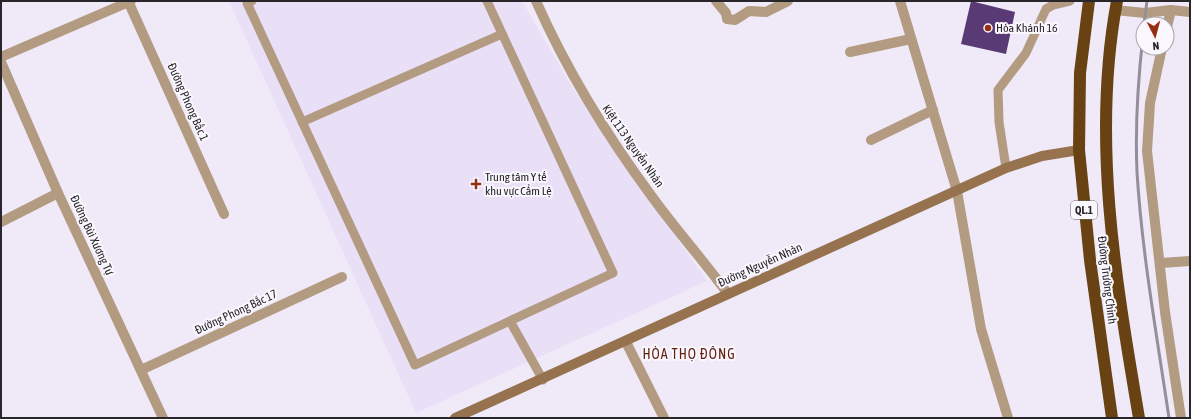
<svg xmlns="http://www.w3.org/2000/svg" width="1191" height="419" font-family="'Asap Condensed',sans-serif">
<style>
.built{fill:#e9e0f7}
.building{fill:#593a75}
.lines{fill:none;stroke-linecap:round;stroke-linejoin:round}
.lane{stroke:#b39b82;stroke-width:9}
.street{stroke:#b39b82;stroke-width:10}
.secondary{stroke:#96734e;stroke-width:10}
.highway{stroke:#684212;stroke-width:12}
.rail{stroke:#938e99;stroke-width:3}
.poi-dot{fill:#962e12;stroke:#faf8fe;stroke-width:1.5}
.labels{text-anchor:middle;stroke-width:4;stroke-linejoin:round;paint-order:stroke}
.shield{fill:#faf8fe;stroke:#67656a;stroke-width:1}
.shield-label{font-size:11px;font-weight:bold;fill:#28262b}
.poi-label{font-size:12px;fill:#28262b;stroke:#faf8fe;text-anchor:start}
.street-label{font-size:12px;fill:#28262b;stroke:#faf8fe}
.quarter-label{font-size:14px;letter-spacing:1px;fill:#642211;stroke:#faf8fe}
</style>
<rect width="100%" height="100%" fill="#efe9f8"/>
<polygon class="built" points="229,1 522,1 572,87 707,281 416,413"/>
<polygon class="building" points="971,1 1015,12 1006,54 961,44"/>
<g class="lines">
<g class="lane">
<polyline points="252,1 247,3 415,365 613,273 487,1"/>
<polyline points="302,122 502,34"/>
<polyline points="1006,168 999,122 998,90 1026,53 1046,9 1053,5 1070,1"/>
<polyline points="510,321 543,380"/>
</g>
<g class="street">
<polyline points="128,1 224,214"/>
<path d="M536 1C567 71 607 136 653 198 677 231 704 261 728 294"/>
<polyline points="716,1 726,13 727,19 735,20 749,11 766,12 788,1"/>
<polyline points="900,1 957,191 981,329 1008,418"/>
<polyline points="1115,10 1145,13 1171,10 1190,12"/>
<polyline points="1167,27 1171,10"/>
<polyline points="1162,48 1150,103 1147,151 1165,312 1181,418"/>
<polyline points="850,52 911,39"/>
<polyline points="1,57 131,1"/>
<polyline points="1,62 58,193 163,418"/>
<polyline points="871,140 933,110"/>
<polyline points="1,222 58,193"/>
<polyline points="1161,263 1190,261"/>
<polyline points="626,342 664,418"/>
<polyline points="141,370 342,277"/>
</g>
<polyline class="secondary" points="455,418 1006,168 1042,156 1079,150"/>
<g class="highway">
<polyline points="1089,1 1080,73 1079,150 1090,260 1112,418"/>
<path d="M1117 1C1091 139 1116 282 1139 418"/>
</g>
<g class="rail">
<polyline points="1144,24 1147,1"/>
<path d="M1143 36C1138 80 1135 127 1137 172 1142 254 1157 336 1169 418"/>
</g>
</g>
<g class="poi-dot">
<circle cx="988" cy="28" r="4"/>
<path d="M474 178h4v4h4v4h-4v4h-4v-4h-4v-4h4z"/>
</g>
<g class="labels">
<rect class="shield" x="1071" y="201" width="26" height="18" rx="3"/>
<g class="shield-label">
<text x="1084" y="214">QL.1</text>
</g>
<g class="poi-label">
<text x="996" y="32">Hòa Khánh 16</text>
<text x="485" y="181">Trung tâm Y tế<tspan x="485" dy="14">khu vực Cẩm Lệ</tspan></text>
</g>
<g class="street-label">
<text transform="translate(188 102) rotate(66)" y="4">Đường Phong Bắc 1</text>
<text transform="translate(633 146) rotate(55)" y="4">Kiệt 113 Nguyễn Nhàn</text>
<text transform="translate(92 235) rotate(65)" y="4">Đường Bùi Xương Tự</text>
<text transform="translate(760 265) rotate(-24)" y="4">Đường Nguyễn Nhàn</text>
<text transform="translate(1107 280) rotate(83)" y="4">Đường Trường Chinh</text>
<text transform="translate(236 312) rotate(-25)" y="4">Đường Phong Bắc 17</text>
</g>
<g class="quarter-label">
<text x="689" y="359">HÒA THỌ ĐÔNG</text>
</g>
</g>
<rect width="1191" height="419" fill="none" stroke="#28262b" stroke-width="4"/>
<g transform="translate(1155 36) rotate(174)"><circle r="19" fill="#faf8fe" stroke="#a6a4aa"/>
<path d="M0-3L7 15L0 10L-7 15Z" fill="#962e12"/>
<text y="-6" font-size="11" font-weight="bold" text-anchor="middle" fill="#28262b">N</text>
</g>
</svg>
